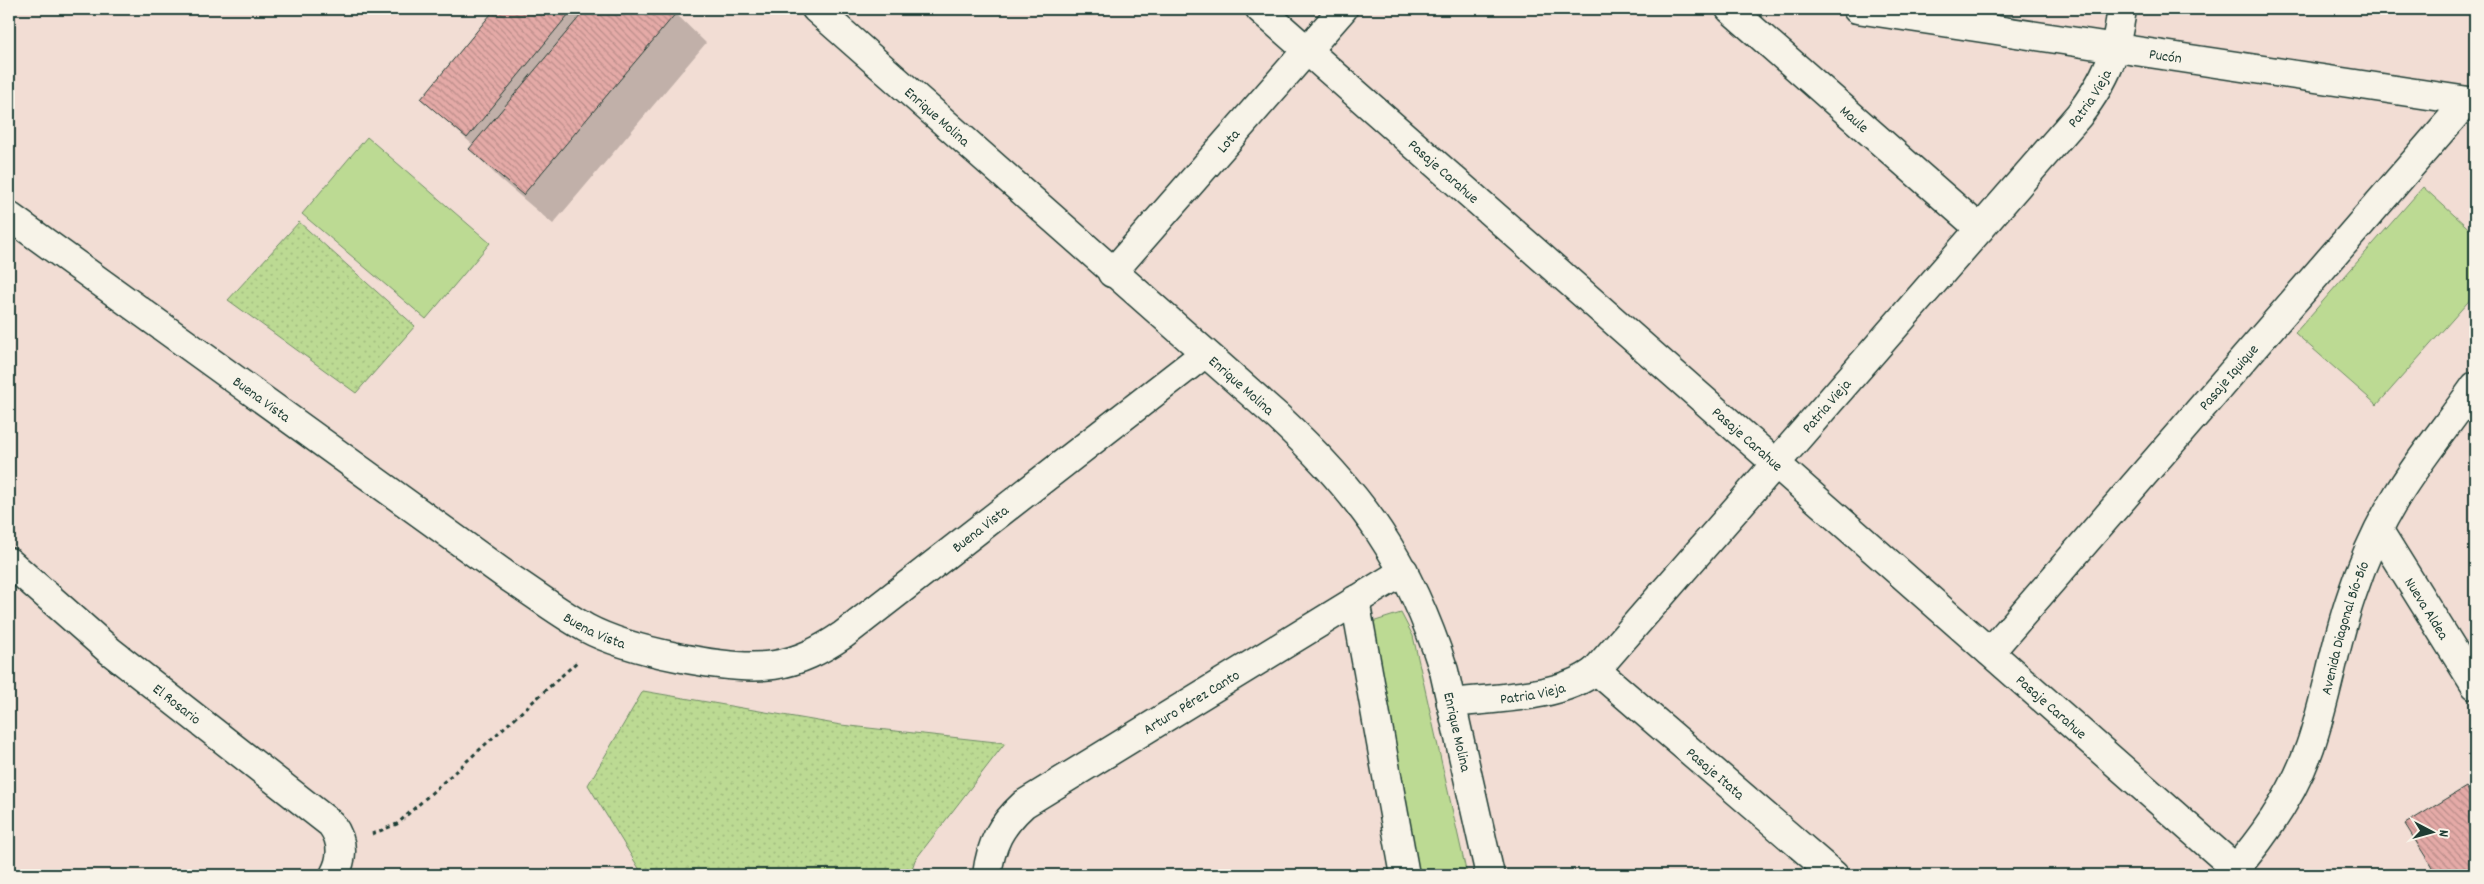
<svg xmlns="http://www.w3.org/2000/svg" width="2484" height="884" font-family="Dekko,sans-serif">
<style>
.grass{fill:url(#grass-dots);stroke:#6e8c64}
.park{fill:#bcda93;stroke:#6e8c64}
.shadow{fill:#0003}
.building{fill:url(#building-back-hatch);stroke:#1f3d34}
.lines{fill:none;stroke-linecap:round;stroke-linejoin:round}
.street-casing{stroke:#1f3d34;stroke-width:31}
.secondary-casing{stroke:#1f3d34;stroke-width:31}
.path{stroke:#1f3d34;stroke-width:3;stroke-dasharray:4 4;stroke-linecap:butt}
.street{stroke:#f7f3e8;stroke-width:28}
.secondary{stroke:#f7f3e8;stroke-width:28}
.labels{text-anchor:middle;stroke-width:4;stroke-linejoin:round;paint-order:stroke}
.street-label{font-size:15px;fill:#1f3d34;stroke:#f7f3e8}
</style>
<defs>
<pattern id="grass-dots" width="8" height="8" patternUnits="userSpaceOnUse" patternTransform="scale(1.25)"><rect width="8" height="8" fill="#bcda93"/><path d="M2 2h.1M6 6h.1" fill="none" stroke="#a1bc7f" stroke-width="1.8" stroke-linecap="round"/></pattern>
<pattern id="building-back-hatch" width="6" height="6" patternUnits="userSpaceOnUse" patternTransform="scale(1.25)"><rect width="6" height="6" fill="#e5aaa7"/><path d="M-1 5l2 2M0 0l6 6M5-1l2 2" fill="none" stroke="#b98c89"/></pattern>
</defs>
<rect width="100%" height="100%" fill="#f2ddd4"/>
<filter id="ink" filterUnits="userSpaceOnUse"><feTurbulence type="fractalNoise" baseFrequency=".02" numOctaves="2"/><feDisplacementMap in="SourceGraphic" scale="10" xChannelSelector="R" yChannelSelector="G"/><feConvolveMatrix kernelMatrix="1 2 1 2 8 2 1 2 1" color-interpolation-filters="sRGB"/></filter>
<g filter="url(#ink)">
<g class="grass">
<polygon points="299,222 415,326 356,393 228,300"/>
<polygon points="643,691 841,725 1005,743 915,860 910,875 643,875 588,785"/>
</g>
<g class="park">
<polygon points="367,137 490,243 426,319 302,214"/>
<polygon points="2423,187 2475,234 2475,294 2377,405 2295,333"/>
<polygon points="1401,613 1413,636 1467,875 1415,875 1369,623"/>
</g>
<g class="shadow">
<polygon points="497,9 671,9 706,43 553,224 500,179 470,149 473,145 422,99"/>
<polygon points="2466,788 2475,797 2475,875 2438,875 2407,825"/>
</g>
<g class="building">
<polygon points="495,9 573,9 467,138 421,99"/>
<polygon points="586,9 673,9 677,12 523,195 469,149"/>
<polygon points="2466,787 2475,801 2475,875 2437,875 2405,824"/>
</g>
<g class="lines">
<g class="street-casing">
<g id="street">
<path id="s1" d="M1260 9 2236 869"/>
<path id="s2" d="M1730 9 1980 229"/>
<path id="s3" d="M1857 9 2475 102"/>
<path id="s4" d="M9 216 507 576C533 593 559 613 586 628 627 650 729 672 774 665 800 661 821 650 843 635L1204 354"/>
<path id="s5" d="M1112 273 1343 9"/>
<path id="s6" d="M2379 531 2475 685"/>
<path id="s7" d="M9 562 110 651 331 824C343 840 344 857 334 875"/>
<polyline points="1355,600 1405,875"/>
<path id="s8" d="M1990 652 2467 101"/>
<path id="s9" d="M1596 670 1834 875"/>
<path id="s10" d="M1451 703C1495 698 1562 698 1596 670L2079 115C2108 76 2115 57 2122 9"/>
<path id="s11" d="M987 875C991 844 1000 826 1024 804L1404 571"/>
<path id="s12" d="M2230 875C2264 837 2293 795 2310 747 2327 698 2334 646 2351 597 2362 563 2379 525 2398 494 2421 457 2450 422 2475 386"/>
</g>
</g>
<g class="secondary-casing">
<g id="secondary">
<path id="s13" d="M816 9 1278 417C1362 495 1409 561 1444 671L1490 875"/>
</g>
</g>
<polyline class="path" points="372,834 397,824 577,662"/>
<use href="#street" class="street"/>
<use href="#secondary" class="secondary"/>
</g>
</g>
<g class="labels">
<g class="street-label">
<text dy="5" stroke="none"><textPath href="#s3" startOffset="312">Pucón</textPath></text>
<text dy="5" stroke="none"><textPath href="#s10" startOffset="906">Patria Vieja</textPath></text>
<text dy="5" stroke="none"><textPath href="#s13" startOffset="162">Enrique Molina</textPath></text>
<text dy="5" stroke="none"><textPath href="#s2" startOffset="166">Maule</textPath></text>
<text dy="5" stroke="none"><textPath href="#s5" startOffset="176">Lota</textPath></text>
<text dy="5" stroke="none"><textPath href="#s1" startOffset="245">Pasaje Carahue</textPath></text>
<text dy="5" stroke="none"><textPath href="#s8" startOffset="364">Pasaje Iquique</textPath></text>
<text dy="5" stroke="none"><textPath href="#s13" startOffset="568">Enrique Molina</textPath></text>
<text dy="5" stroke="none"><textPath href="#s4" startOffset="312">Buena Vista</textPath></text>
<text dy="5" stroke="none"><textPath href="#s10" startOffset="501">Patria Vieja</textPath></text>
<text dy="5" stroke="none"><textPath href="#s1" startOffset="650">Pasaje Carahue</textPath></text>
<text dy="5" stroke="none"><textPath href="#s4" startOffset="1152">Buena Vista</textPath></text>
<text dy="5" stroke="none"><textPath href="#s6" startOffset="91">Nueva Aldea</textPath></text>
<text dy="5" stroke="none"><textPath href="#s4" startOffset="718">Buena Vista</textPath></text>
<text dy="5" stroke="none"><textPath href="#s12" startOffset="276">Avenida Diagonal Bío-Bío</textPath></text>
<text dy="5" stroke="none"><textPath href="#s10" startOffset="82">Patria Vieja</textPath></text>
<text dy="5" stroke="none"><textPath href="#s11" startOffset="278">Arturo Pérez Canto</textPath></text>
<text dy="5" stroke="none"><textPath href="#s7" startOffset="220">El Rosario</textPath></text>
<text dy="5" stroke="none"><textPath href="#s1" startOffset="1055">Pasaje Carahue</textPath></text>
<text dy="5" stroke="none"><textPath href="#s13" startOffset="986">Enrique Molina</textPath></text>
<text dy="5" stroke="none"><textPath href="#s9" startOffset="158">Pasaje Itata</textPath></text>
</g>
</g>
<rect width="2484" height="884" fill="none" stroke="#f7f3e8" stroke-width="30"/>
<rect x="15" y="15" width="2454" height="854" fill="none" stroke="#1f3d34" stroke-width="2" filter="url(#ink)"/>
<g transform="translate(2432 832) rotate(96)" stroke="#f7f3e8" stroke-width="4" paint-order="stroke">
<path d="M0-4L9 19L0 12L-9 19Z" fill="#1f3d34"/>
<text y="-8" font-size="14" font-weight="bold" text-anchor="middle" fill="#1f3d34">N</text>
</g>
</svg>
